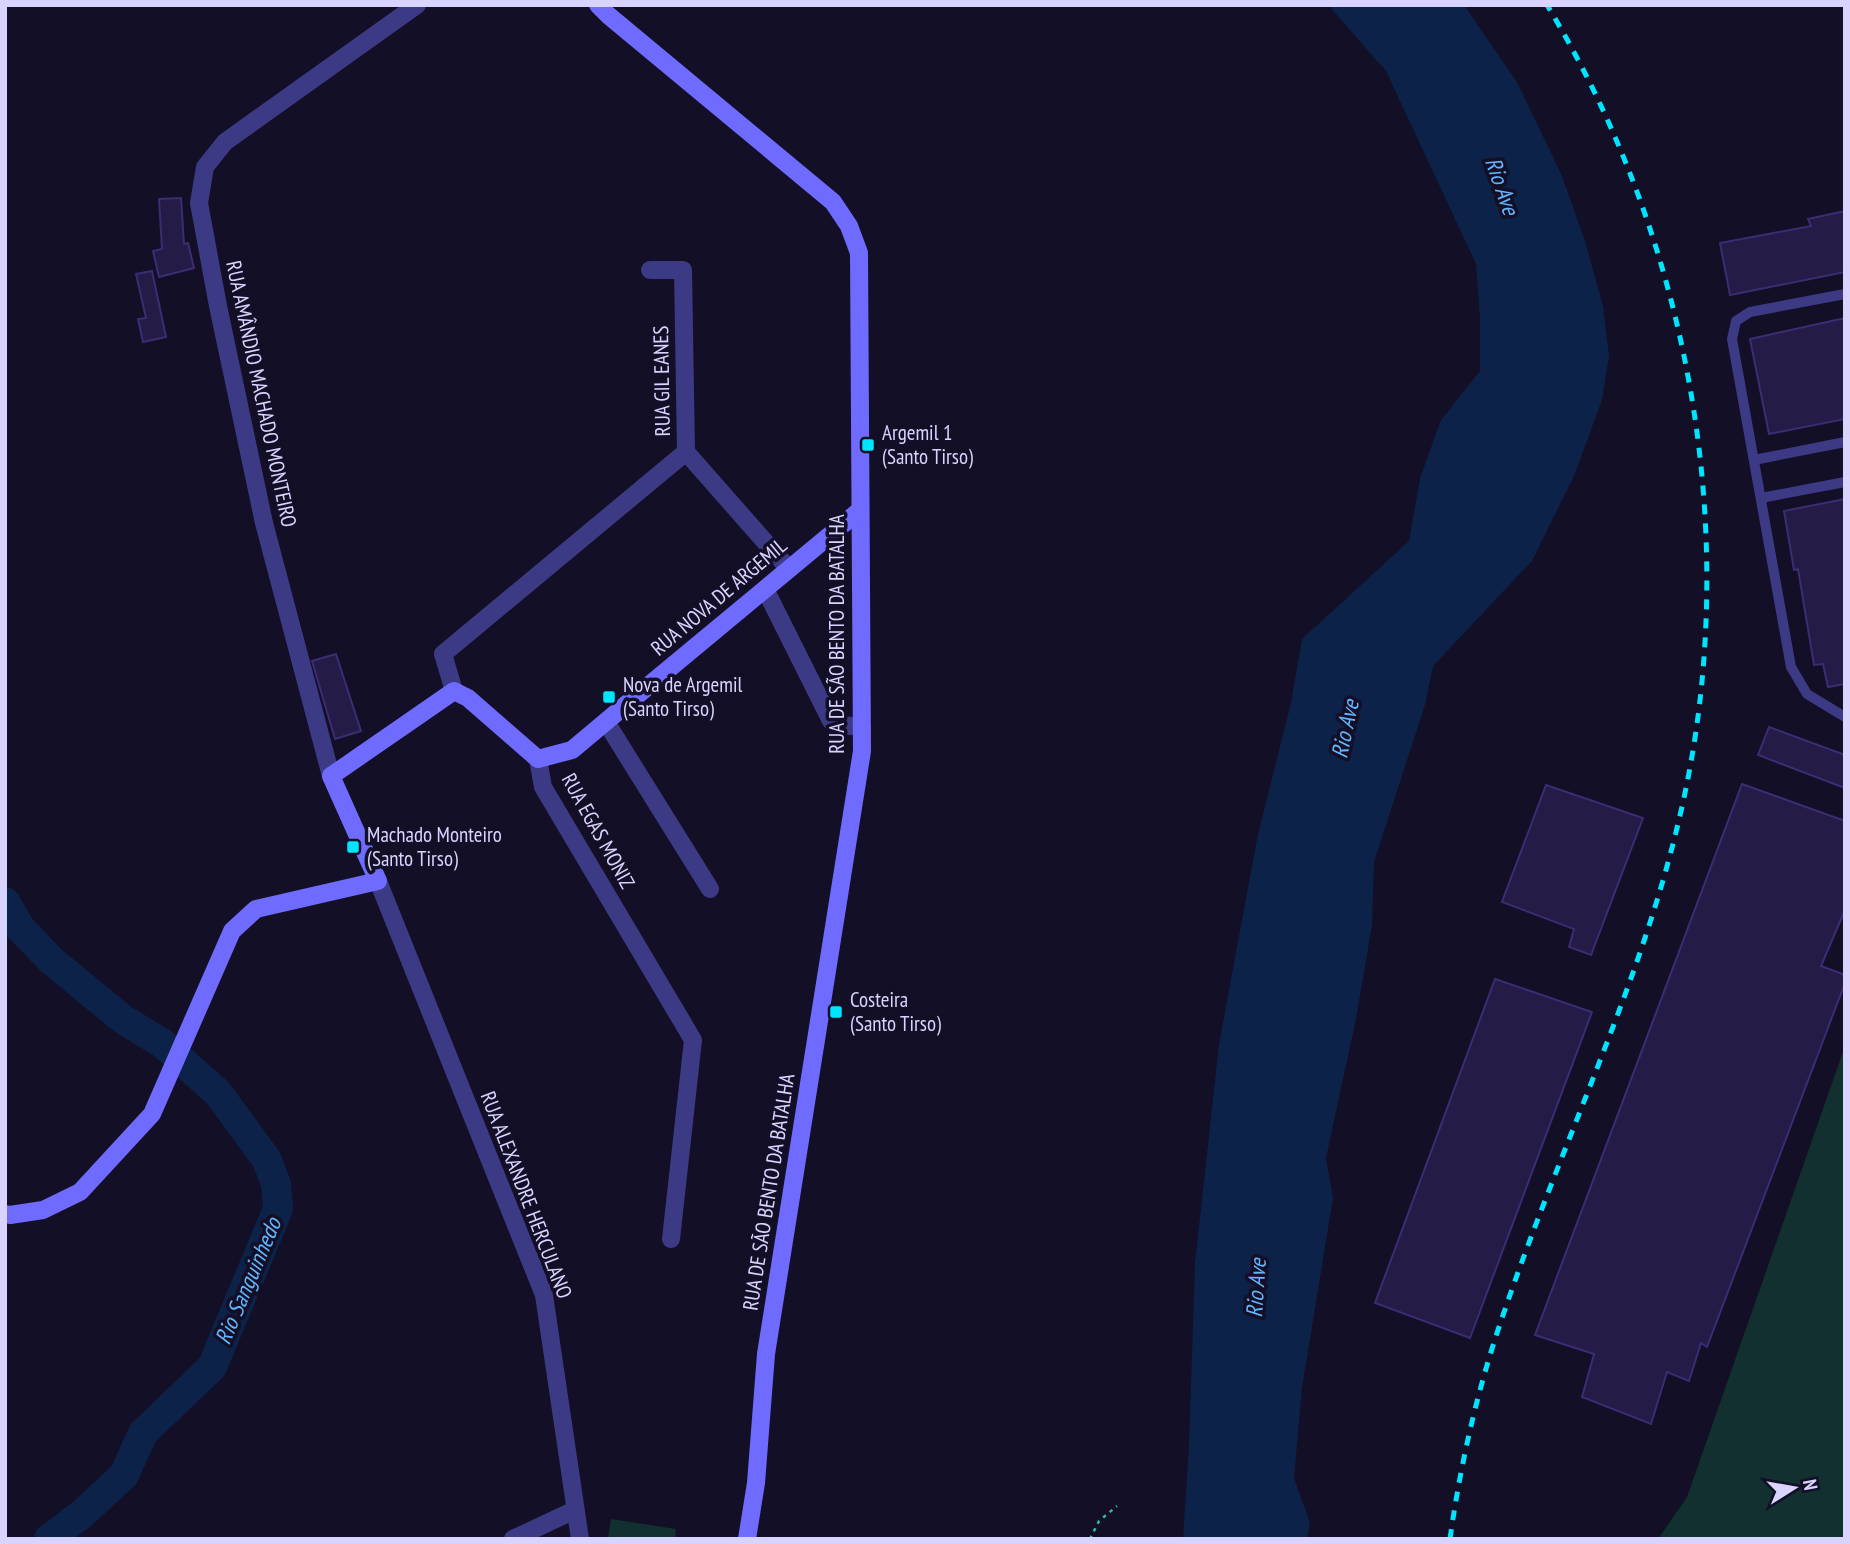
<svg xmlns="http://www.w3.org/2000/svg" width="1850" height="1544" font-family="'PT Sans Narrow',sans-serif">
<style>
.green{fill:#12302f}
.water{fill:#0c2248}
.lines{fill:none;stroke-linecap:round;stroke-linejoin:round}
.river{stroke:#0c2248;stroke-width:30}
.building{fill:#241b47;stroke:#3b2d73;stroke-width:2}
.path{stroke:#2fb8b0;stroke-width:2.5;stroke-dasharray:3.5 5;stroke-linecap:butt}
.lane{stroke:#3d3a85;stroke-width:10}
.street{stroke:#3d3a85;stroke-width:18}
.secondary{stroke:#6f6bff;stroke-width:18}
.rail{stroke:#00e5ff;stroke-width:5;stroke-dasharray:10 9;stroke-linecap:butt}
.poi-dot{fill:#00e5ff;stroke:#130f26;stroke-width:2.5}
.labels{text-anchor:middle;stroke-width:7;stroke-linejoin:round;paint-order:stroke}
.street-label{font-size:21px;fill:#d9d4ff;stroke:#130f26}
.poi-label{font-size:21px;fill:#d9d4ff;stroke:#130f26;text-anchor:start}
.water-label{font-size:23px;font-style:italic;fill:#62b6ff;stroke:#130f26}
</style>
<rect width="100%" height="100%" fill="#130f26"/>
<g class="green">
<polygon points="1845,1046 1845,1539 1658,1539 1687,1497"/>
<polygon points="611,1519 676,1529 675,1539 608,1539"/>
</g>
<polygon class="water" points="1328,5 1464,5 1517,82 1562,176 1585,241 1603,306 1609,356 1602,400 1574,476 1532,561 1433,666 1425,705 1374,862 1372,925 1356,1019 1326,1158 1333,1198 1302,1388 1294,1478 1310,1523 1307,1539 1183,1539 1189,1444 1195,1263 1219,1044 1258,834 1291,703 1302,639 1409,541 1420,478 1441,420 1480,371 1480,319 1476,264 1386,71"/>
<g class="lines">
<polyline class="river" points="5,902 21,929 52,961 124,1020 162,1043 218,1093 267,1160 276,1184 278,1209 212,1367 143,1433 124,1475 82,1514 49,1539"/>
</g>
<g class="building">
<polygon points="181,198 184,244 188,243 194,268 159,277 153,251 162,249 159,199"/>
<polygon points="1845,211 1845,272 1730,295 1720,243 1811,226 1808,219"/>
<polygon points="152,271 166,337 143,342 138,319 146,318 136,274"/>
<polygon points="1845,318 1845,419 1769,434 1750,339"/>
<polygon points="1845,499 1845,684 1828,687 1823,664 1814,665 1798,569 1794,570 1784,511"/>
<polygon points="336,654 361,731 335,739 312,661"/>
<polygon points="1769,727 1845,755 1845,788 1758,755"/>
<polygon points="1742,784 1845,821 1845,910 1821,966 1845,975 1845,983 1707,1347 1701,1343 1689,1381 1667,1372 1651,1424 1582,1397 1594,1354 1535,1335"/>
<polygon points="1546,785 1643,818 1591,955 1569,947 1574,929 1502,902"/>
<polygon points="1495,979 1592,1012 1470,1338 1375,1303"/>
</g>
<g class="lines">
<polyline class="path" points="1090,1539 1099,1521 1117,1506"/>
<g class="lane">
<polyline points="1845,294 1750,312 1736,321 1732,339 1791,667 1807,694 1845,717"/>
<polyline points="1754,460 1845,442"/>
<polyline points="1761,498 1845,482"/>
</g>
<g class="street">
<polyline points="650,270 683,270 686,452 789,569"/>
<polyline points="765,589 831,721 841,725 862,727"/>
<polyline points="454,691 443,654 686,452"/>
<polyline points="606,722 710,889"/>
<polyline points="538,759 543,787 693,1040 671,1239"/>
<polyline points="331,776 264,523 218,306 199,203 205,167 225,142 417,5"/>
<polyline points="378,881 544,1295 580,1539"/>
<polyline points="513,1539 575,1510"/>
</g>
<g class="secondary">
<polyline points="598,5 608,15 833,202 849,226 859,253 862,751 766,1354 756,1483 747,1539"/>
<polyline points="5,1214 10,1215 43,1210 80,1192 152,1114 232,931 256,909 378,881 331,776 454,691 468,698 538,759 572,750 653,682 859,511"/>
</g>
<path class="rail" d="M1450 1539C1460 1467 1476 1396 1499 1327 1538 1210 1588 1097 1630 981 1660 898 1685 812 1697 724 1731 477 1676 218 1547 5"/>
</g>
<g class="poi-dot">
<rect x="861" y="438" width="14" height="14" rx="3.5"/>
<rect x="602" y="690" width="14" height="14" rx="3.5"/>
<rect x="346" y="840" width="14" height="14" rx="3.5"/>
<rect x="829" y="1005" width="14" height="14" rx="3.5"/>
</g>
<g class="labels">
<g class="street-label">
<text transform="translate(662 381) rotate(-91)" y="7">RUA GIL EANES</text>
<text transform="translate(261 394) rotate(78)" y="7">RUA AMÂNDIO MACHADO MONTEIRO</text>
<text transform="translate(719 597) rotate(-40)" y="7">RUA NOVA DE ARGEMIL</text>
<text transform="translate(837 634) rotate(-90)" y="7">RUA DE SÃO BENTO DA BATALHA</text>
<text transform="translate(598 831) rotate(61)" y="7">RUA EGAS MONIZ</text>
<text transform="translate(769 1192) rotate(-81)" y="7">RUA DE SÃO BENTO DA BATALHA</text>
<text transform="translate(526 1195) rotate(69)" y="7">RUA ALEXANDRE HERCULANO</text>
</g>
<g class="poi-label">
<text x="882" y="440">Argemil 1<tspan x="882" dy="24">(Santo Tirso)</tspan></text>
<text x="623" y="692">Nova de Argemil<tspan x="623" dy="24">(Santo Tirso)</tspan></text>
<text x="367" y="842">Machado Monteiro<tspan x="367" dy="24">(Santo Tirso)</tspan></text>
<text x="850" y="1007">Costeira<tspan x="850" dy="24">(Santo Tirso)</tspan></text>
</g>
<g class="water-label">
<text transform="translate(1502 186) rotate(71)" y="8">Rio Ave</text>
<text transform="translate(1345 729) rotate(-78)" y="8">Rio Ave</text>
<text transform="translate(248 1281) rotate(-67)" y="8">Rio Sanguinhedo</text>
<text transform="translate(1256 1288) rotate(-86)" y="8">Rio Ave</text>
</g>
</g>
<rect width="1850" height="1544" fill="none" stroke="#d9d4ff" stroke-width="14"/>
<g transform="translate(1794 1488) rotate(79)" stroke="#130f26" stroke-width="5" paint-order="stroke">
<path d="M0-5L12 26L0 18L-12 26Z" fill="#d9d4ff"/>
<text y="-10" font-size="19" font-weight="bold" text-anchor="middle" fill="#d9d4ff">N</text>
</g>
</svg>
